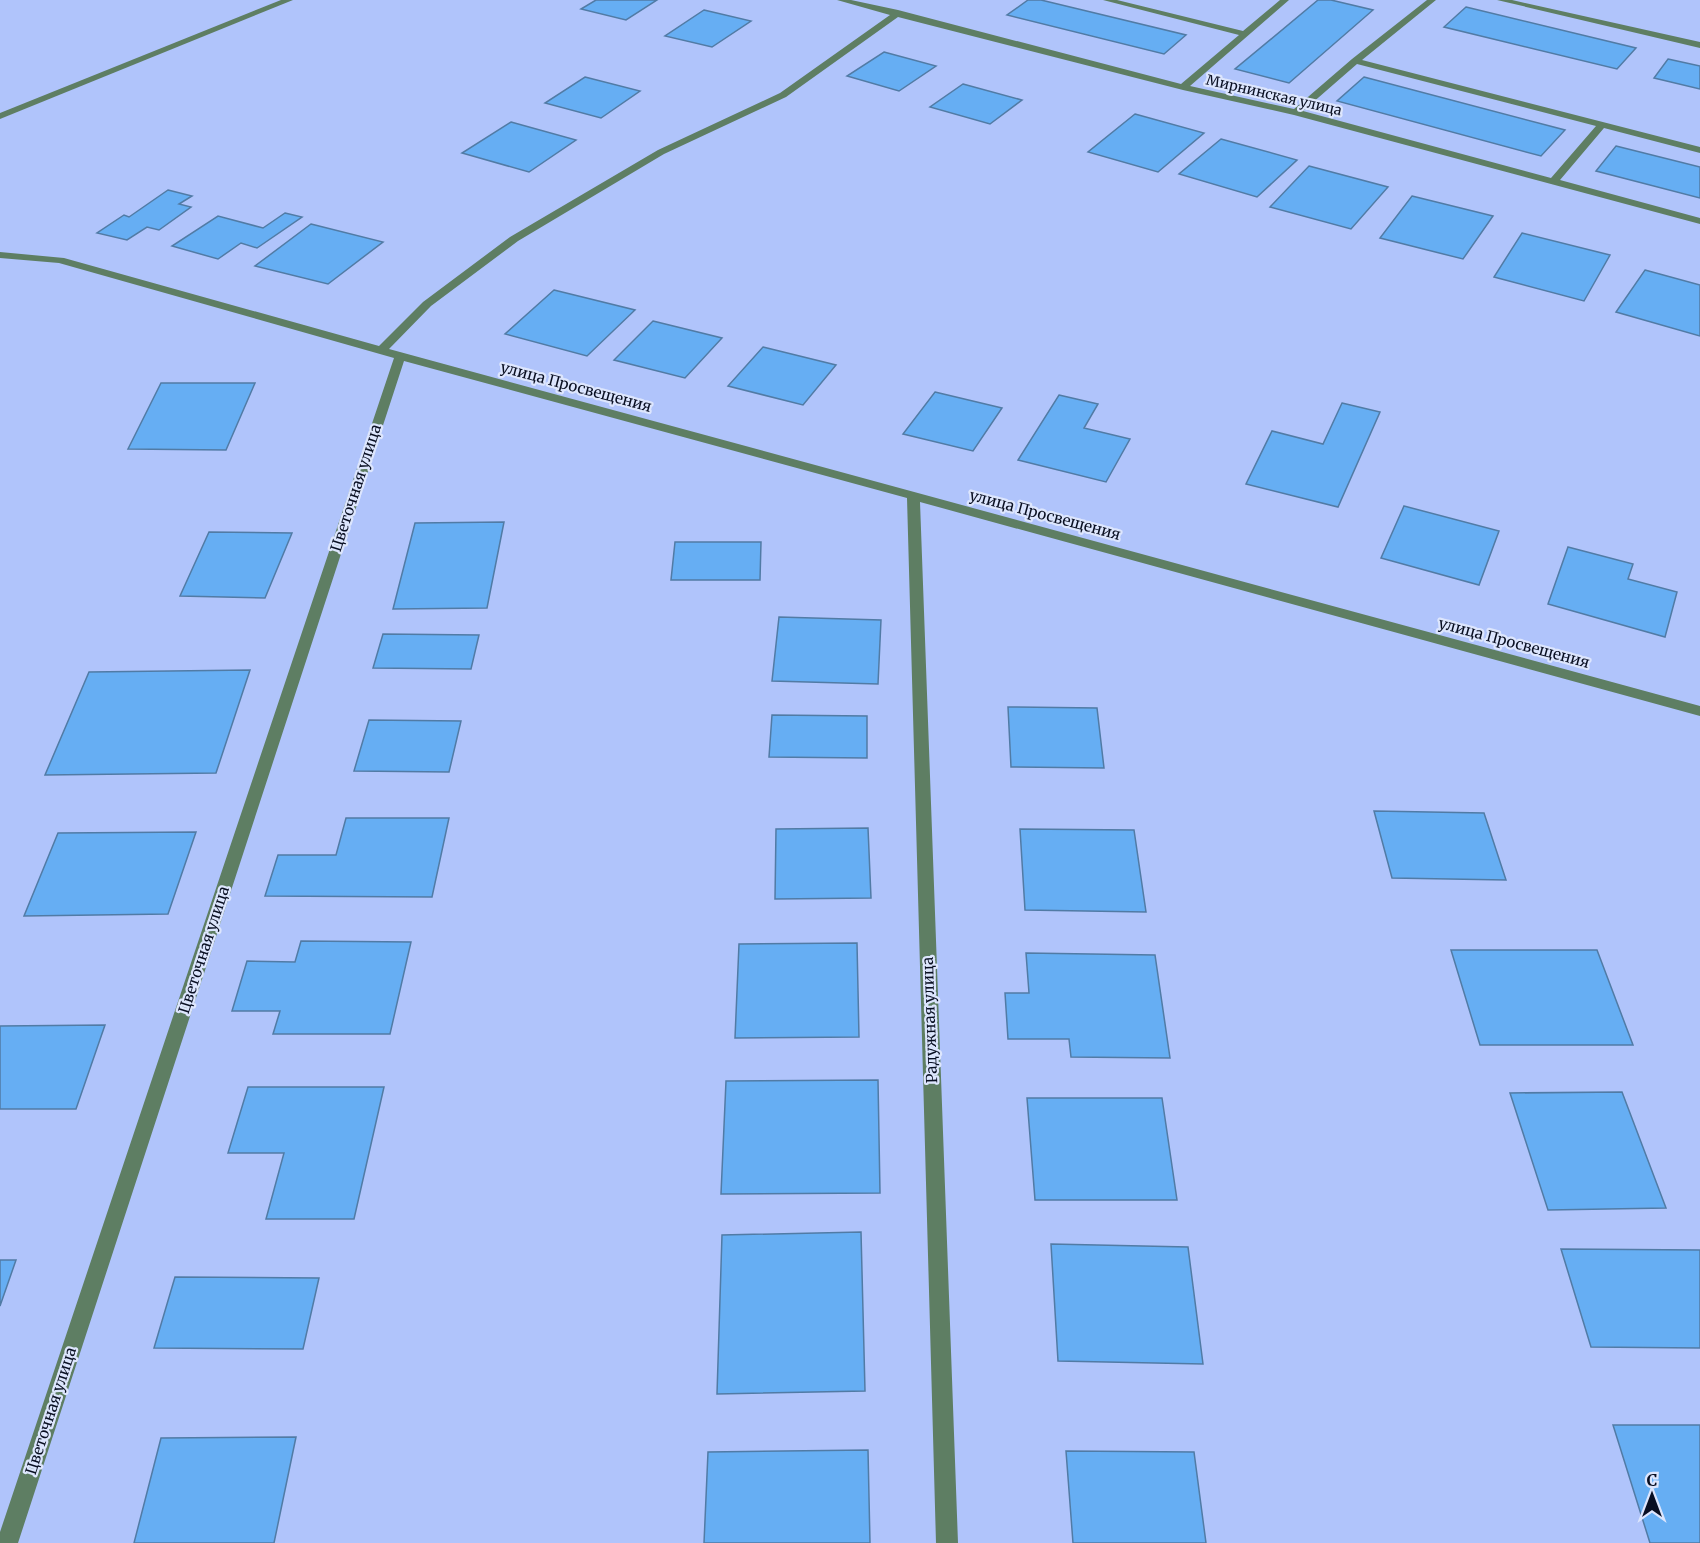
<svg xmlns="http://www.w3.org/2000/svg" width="1700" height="1543" font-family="Merriweather,serif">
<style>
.building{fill:#66aef3;stroke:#517ba5;stroke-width:1.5}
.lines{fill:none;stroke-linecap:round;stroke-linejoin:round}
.minor{fill:#5e7e63;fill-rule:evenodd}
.labels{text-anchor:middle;stroke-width:4.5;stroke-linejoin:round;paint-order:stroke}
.far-street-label{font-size:14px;fill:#090f22;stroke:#dde6fd}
.street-label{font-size:15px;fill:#090f22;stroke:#dde6fd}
</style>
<rect width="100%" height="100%" fill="#b0c4fb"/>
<g class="building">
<polygon points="596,0 657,0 626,20 581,9"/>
<polygon points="1028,0 1041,0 1186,35 1164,54 1007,15"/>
<polygon points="1318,0 1331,0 1373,10 1289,83 1235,69"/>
<polygon points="1466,7 1636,48 1617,69 1444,27"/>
<polygon points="704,10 751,21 712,47 665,36"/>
<polygon points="884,52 936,66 899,91 847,76"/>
<polygon points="1668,59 1700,66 1700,89 1654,78"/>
<polygon points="585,77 640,91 601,118 545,103"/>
<polygon points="1364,77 1565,130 1541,156 1337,101"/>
<polygon points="963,84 1022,100 990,124 930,107"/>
<polygon points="1135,114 1204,133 1158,172 1088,152"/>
<polygon points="511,122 576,140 529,172 462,153"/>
<polygon points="1221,139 1297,160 1257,197 1179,174"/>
<polygon points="1616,146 1700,167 1700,198 1596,171"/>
<polygon points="1309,166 1388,187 1351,229 1270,207"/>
<polygon points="168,190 192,196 179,204 191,207 159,230 147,227 127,240 97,233 124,215 129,217"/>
<polygon points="1412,196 1493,216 1463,259 1380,238"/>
<polygon points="285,213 302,217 257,248 241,243 218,259 172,246 218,216 263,228"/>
<polygon points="311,224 383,242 328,284 255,266"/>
<polygon points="1522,233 1610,255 1584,301 1494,277"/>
<polygon points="1645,270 1700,285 1700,336 1616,312"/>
<polygon points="554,290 635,310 587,356 505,334"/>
<polygon points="653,321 722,338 685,378 614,360"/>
<polygon points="763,347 836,365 803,405 728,386"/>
<polygon points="161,383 255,383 226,450 128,449"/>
<polygon points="935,392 1002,408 973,451 903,434"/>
<polygon points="1059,395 1098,404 1084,428 1130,439 1106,482 1018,460"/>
<polygon points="1342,403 1380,412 1338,507 1246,484 1272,431 1323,444"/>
<polygon points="1404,506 1499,531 1479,585 1381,558"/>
<polygon points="504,522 487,608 393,609 415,523"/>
<polygon points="209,532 292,533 265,598 180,596"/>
<polygon points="675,542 761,542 760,580 671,580"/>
<polygon points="1568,547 1633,564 1628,579 1677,592 1665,637 1548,604"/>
<polygon points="779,617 881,620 878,684 772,681"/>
<polygon points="383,634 479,635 471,669 373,668"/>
<polygon points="250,670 216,773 45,775 89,672"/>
<polygon points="1008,707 1097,708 1104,768 1011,767"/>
<polygon points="772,715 867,716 867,758 769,757"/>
<polygon points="369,720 461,721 449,772 354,771"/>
<polygon points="1374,811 1484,813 1506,880 1392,878"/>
<polygon points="346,818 449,818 432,897 265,896 278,855 336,855"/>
<polygon points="868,828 871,898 775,899 776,829"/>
<polygon points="1020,829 1134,830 1146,912 1025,910"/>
<polygon points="196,832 168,914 24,916 58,833"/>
<polygon points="301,941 411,942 390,1034 273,1034 280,1011 232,1011 247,961 295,962"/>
<polygon points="857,943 859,1037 735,1038 739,944"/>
<polygon points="1451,950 1597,950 1633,1045 1480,1045"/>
<polygon points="1026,953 1155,955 1170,1058 1071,1057 1069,1039 1008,1039 1005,993 1029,993"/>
<polygon points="105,1025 76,1109 0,1109 0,1026"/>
<polygon points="878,1080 880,1193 721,1194 726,1081"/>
<polygon points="248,1087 384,1087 354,1219 266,1219 284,1153 228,1153"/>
<polygon points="1622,1092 1666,1208 1548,1210 1510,1093"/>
<polygon points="1027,1098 1162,1098 1177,1200 1035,1200"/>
<polygon points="861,1232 865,1391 717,1394 722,1235"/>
<polygon points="1051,1244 1188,1247 1203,1364 1058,1361"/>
<polygon points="1561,1249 1700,1250 1700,1348 1591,1347"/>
<polygon points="0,1260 16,1260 0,1306"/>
<polygon points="175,1277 319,1278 303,1349 154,1348"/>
<polygon points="1613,1425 1700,1425 1700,1543 1650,1543"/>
<polygon points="296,1437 274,1543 134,1543 161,1438"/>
<polygon points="868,1450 870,1543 704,1543 708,1452"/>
<polygon points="1066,1451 1194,1452 1206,1543 1073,1543"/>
</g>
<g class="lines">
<g class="minor">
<polygon points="281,0 293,0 0,119 0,113"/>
<path d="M837 0H851L898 10 1181 84 1239 35 1103 0H1117L1243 31 1280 0H1289L1190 86 1294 109 1352 59 1427 0H1436L1362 60 1700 147V153L1604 128 1560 180 1700 218V224L1294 115 1183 90 898 17 786 97 664 154 518 241 431 306 389 349 1700 706V716L920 502 958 1543H936L907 498 404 361 18 1543H0V1532L394 358 59 263 0 258V252L64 258 379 346 423 302 510 237 658 150 780 93 890 15ZM1357 64 1596 126 1551 178 1303 111Z"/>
<polygon points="1497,0 1512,0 1700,42 1700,48"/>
</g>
</g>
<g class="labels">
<g class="far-street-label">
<text transform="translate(1274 95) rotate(13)" y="5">Мирнинская улица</text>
</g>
<g class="street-label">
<text transform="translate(576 387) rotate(15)" y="5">улица Просвещения</text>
<text transform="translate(356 488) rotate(-72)" y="5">Цветочная улица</text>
<text transform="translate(1045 515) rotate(15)" y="5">улица Просвещения</text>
<text transform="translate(1514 643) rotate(15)" y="5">улица Просвещения</text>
<text transform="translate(204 950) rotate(-72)" y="5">Цветочная улица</text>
<text transform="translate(930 1020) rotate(-92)" y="5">Радужная улица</text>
<text transform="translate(51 1411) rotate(-72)" y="5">Цветочная улица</text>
</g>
</g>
<g transform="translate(1652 1495)" stroke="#dde6fd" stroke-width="4.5" paint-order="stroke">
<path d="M0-4.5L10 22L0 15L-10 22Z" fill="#090f22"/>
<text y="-9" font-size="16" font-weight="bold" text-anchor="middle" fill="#090f22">С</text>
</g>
</svg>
